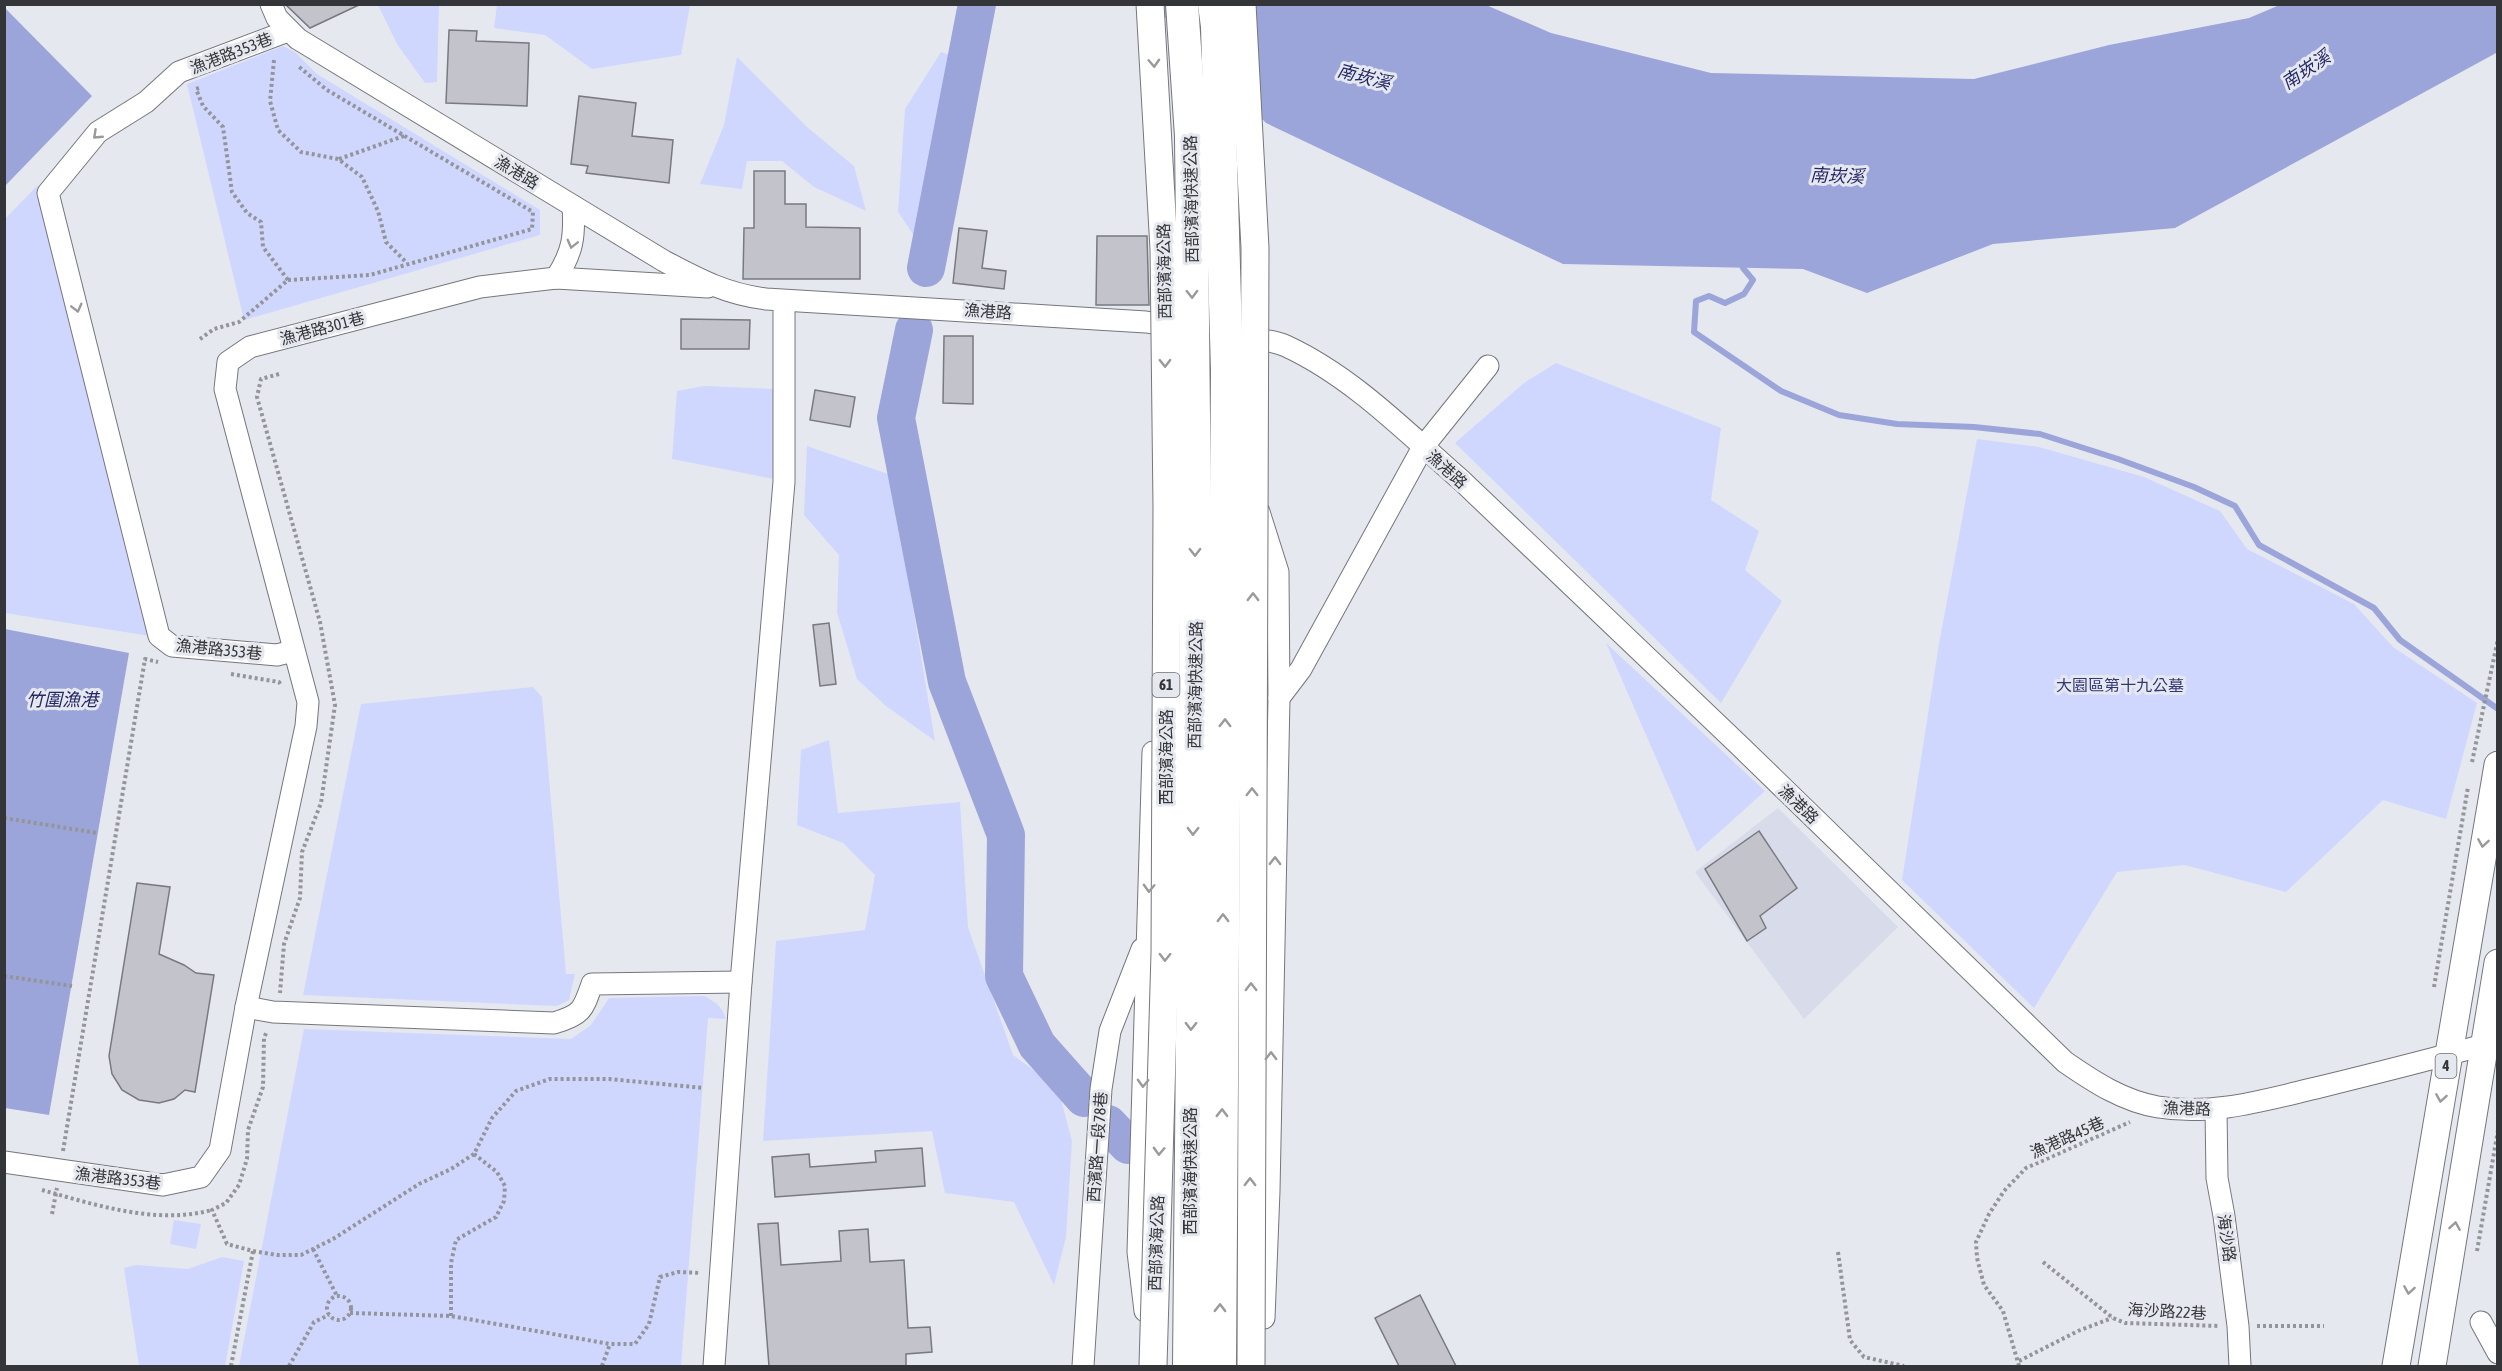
<svg xmlns="http://www.w3.org/2000/svg" width="2502" height="1371" font-family="'Asap Condensed','Noto Sans TC',sans-serif">
<style>
.built{fill:#d8dbe9}
.green{fill:#d0d7ff}
.water{fill:#9ca5da}
.lines{fill:none;stroke-linecap:round;stroke-linejoin:round}
.stream{stroke:#9ca5da;stroke-width:6}
.river{stroke:#9ca5da;stroke-width:38}
.building{fill:#c2c3cb;stroke:#797a80;stroke-width:1.5}
.minor-casing{stroke:#75767d;stroke-width:23}
.major-casing{stroke:#75767d;stroke-width:29}
.path{stroke:#93959a;stroke-width:4;stroke-dasharray:3 3;stroke-linecap:butt}
.minor{stroke:#fff;stroke-width:21}
.major{stroke:#fff;stroke-width:27}
.major-bridge-casing{stroke:#75767d;stroke-width:29;stroke-linecap:butt}
.highway-bridge-casing{stroke:#75767d;stroke-width:34;stroke-linecap:butt}
.major-bridge{stroke:#fff;stroke-width:27}
.highway-bridge{stroke:#fff;stroke-width:32}
.oneway{stroke:#9a9a9c}
.labels{text-anchor:middle;stroke-width:6;stroke-linejoin:round;paint-order:stroke}
.shield{fill:#e6e8ef;stroke:#696b6f;stroke-width:1.5}
.shield-label{font-size:15px;font-weight:bold;fill:#343538}
.street-label{font-size:16px;fill:#343538;stroke:#e6e8ef}
.park-label{font-size:16px;fill:#323776;stroke:#e6e8ef}
.water-label{font-size:18px;font-style:italic;fill:#252765;stroke:#e6e8ef}
</style>
<rect width="100%" height="100%" fill="#e6e8ef"/>
<polygon class="built" points="1778,808 1898,927 1804,1019 1695,872"/>
<g class="green">
<polygon points="378,5 439,5 437,82 425,83 397,44"/>
<polygon points="497,5 498,4 690,5 681,55 592,69 545,35 494,28"/>
<polygon points="283,46 296,53 317,74 540,210 540,235 244,320 187,84"/>
<polygon points="941,52 958,58 919,243 898,212 905,109"/>
<polygon points="737,57 807,127 854,166 866,211 814,187 782,161 747,161 742,189 700,184 724,125"/>
<polygon points="38,185 156,637 5,613 4,220"/>
<polygon points="1556,363 1721,428 1711,500 1759,531 1745,570 1782,601 1721,703 1455,443 1524,383"/>
<polygon points="704,386 775,389 774,479 672,459 677,391"/>
<polygon points="1977,439 2039,447 2144,477 2220,511 2247,549 2354,604 2393,647 2477,703 2446,819 2383,800 2286,892 2185,865 2117,872 2034,1008 1902,880 1939,644"/>
<polygon points="807,446 891,475 935,741 886,706 857,679 837,612 839,555 804,515"/>
<polygon points="1606,643 1765,791 1697,852"/>
<polygon points="533,687 542,697 566,974 575,974 569,1000 557,1006 303,995 361,704"/>
<polygon points="829,740 838,813 960,802 968,927 1013,1055 1058,1088 1072,1141 1066,1237 1054,1285 1014,1202 945,1193 932,1131 763,1141 776,941 865,930 875,875 843,843 797,825 801,750"/>
<path d="M704 996C715 1002 722 1006 726 1019L708 1018 681 1366H239L304 1029 571 1039 591 1025 609 998Z"/>
<polygon points="174,1220 201,1224 196,1249 170,1244"/>
<polygon points="222,1257 244,1261 225,1366 139,1366 124,1268 136,1265 188,1269"/>
</g>
<g class="water">
<polygon points="2282,4 2497,5 2498,52 2175,228 1993,244 1867,293 1803,269 1563,264 1266,123 1153,5 1486,5 1551,33 1711,73 1974,79 2109,45 2249,18"/>
<polygon points="4,7 92,96 5,186 4,186"/>
<polygon points="5,629 129,653 49,1115 5,1108"/>
</g>
<g class="lines">
<polyline class="stream" points="1741,262 1743,268 1753,280 1744,294 1725,303 1709,296 1696,301 1694,332 1781,391 1839,415 1897,424 1974,427 2040,434 2118,459 2194,487 2235,506 2259,545 2374,608 2400,640 2498,709"/>
<g class="river">
<polyline points="926,268 977,4"/>
<polyline points="914,330 896,418 947,682 1006,835 1004,976 1037,1045 1084,1098"/>
<polyline points="1108,1124 1128,1145"/>
</g>
</g>
<g class="building">
<polygon points="285,4 361,4 310,28"/>
<polygon points="449,30 477,31 476,41 529,43 527,106 446,103"/>
<polygon points="579,96 636,103 632,136 673,140 669,183 586,173 588,166 571,164"/>
<polygon points="754,171 785,171 785,204 806,204 806,227 860,228 860,279 743,279 744,228 754,228"/>
<polygon points="959,228 987,231 982,268 1006,271 1004,289 953,283"/>
<polygon points="1097,236 1147,236 1149,305 1096,305"/>
<polygon points="681,319 750,320 749,349 681,349"/>
<polygon points="944,336 973,336 973,404 943,403"/>
<polygon points="815,390 855,397 850,427 810,420"/>
<polygon points="829,623 836,684 820,686 813,625"/>
<polygon points="1759,831 1797,888 1760,916 1766,928 1747,941 1705,869"/>
<polygon points="137,883 170,887 159,954 184,965 196,973 214,975 195,1092 185,1090 174,1099 159,1103 139,1100 122,1090 112,1074 109,1056"/>
<polygon points="922,1148 925,1186 775,1197 772,1157 809,1154 810,1167 876,1162 875,1151"/>
<polygon points="778,1223 781,1265 841,1261 839,1231 868,1229 870,1262 904,1260 908,1328 930,1327 932,1352 906,1354 906,1366 769,1366 758,1224"/>
<polygon points="1420,1295 1456,1366 1399,1366 1375,1318"/>
</g>
<g class="lines">
<g class="minor-casing">
<g id="minor">
<path d="M271 4 277 18 298 39 664 261C700 280 726 294 766 299L1146 322 1178 327"/>
<polyline points="288,31 179,72 146,102 98,132 48,193 159,636 172,646 277,655 293,651"/>
<path d="M556 278C573 252 575 236 573 206"/>
<path d="M1241 337C1255 339 1273 340 1286 346 1353 377 1407 433 1462 481L1740 746 2065 1062C2094 1082 2123 1101 2158 1107 2212 1116 2265 1100 2316 1088 2377 1073 2437 1058 2498 1041"/>
<polyline points="1259,512 1278,572 1279,698 1269,1191 1264,1318"/>
<polyline points="1279,698 1301,669 1423,447 1488,366"/>
<path d="M246 1007 273 1012 554 1023C582 1015 583 1010 592 984L741 982"/>
<polyline points="2216,1109 2217,1178 2224,1216 2238,1326 2240,1366"/>
<polyline points="4,1162 163,1185 201,1177 220,1150 246,1007 306,726 308,702 225,389 228,362 250,347 480,287 556,278 708,287"/>
<polyline points="1145,1311 1138,1252 1153,752"/>
<polyline points="2481,1322 2498,1353"/>
<polyline points="714,1366 741,982 784,482 784,301"/>
<polyline points="1083,1366 1101,1089 1110,1031 1142,949"/>
</g>
</g>
<g class="major-casing">
<g id="major">
<polyline points="2396,1366 2498,765"/>
<polyline points="2432,1366 2498,963"/>
</g>
</g>
<g class="path">
<polyline points="274,60 270,101 278,130 301,152 338,159 362,177 378,211 386,242 407,263"/>
<polyline points="199,88 196,89 203,106 223,127 232,192 247,213 261,222 263,247 288,280 239,322 214,329 200,339"/>
<polyline points="339,159 404,136"/>
<polyline points="288,280 370,275 532,229 533,212 327,90 298,66"/>
<polyline points="279,374 261,379 257,397 320,622 335,705 321,803 302,852 300,898 284,944 280,993"/>
<polyline points="231,674 279,682 281,685"/>
<polyline points="2472,762 2498,639"/>
<polyline points="4,818 98,833"/>
<polyline points="4,976 72,986"/>
<polyline points="2434,987 2468,787"/>
<polyline points="63,1151 145,659 158,662"/>
<path d="M42 1190C96 1205 156 1225 212 1210"/>
<polyline points="52,1214 57,1188"/>
<polyline points="313,1249 337,1296"/>
<polyline points="253,1251 277,1255 301,1255 333,1239 419,1184 451,1169 474,1154 492,1118 516,1091 550,1079 609,1079 704,1088"/>
<polyline points="2477,1251 2498,1130"/>
<polyline points="1838,1252 1850,1340 1864,1357 1904,1366"/>
<polyline points="2043,1262 2113,1318 2125,1323 2220,1326"/>
<circle cx="339" cy="1308" r="12"/>
<polyline points="350,1313 451,1316 610,1344 635,1344 649,1324 660,1277 678,1272 701,1273"/>
<polyline points="451,1316 451,1263 456,1240 496,1217 504,1201 505,1186 497,1172 474,1154"/>
<polyline points="2257,1326 2324,1326"/>
<polyline points="2019,1361 2078,1331 2112,1318"/>
<polyline points="231,1366 253,1251 227,1244 212,1210 226,1203 239,1185 247,1159 248,1130 263,1087 264,1038 267,1031"/>
<polyline points="289,1366 314,1322 329,1315"/>
<polyline points="602,1366 610,1344"/>
<polyline points="2019,1366 2003,1311 1984,1285 1977,1258 1976,1242 1989,1214 2004,1191 2026,1168 2130,1122"/>
</g>
<use href="#minor" class="minor"/>
<use href="#major" class="major"/>
<g class="major-bridge-casing">
<g id="major-bridge">
<polyline points="1150,4 1164,249 1167,507 1165,953 1153,1366"/>
<polyline points="1242,4 1255,248 1251,1366"/>
</g>
</g>
<g class="highway-bridge-casing">
<g id="highway-bridge">
<polyline points="1182,4 1191,136 1196,607 1189,1366"/>
<polyline points="1214,4 1217,26 1227,370 1220,1366"/>
</g>
</g>
<use href="#major-bridge" class="major-bridge"/>
<use href="#highway-bridge" class="highway-bridge"/>
</g>
<defs><path id="oneway-chevron" d="M-2-3.5L2.5 0L-2 3.5" fill="none" stroke-width="1.6" stroke-linecap="round" stroke-linejoin="round" transform="scale(1.5)"/></defs>
<g class="oneway">
<use href="#oneway-chevron" transform="translate(1154 63) rotate(87)"/>
<use href="#oneway-chevron" transform="translate(97 135) rotate(137)"/>
<use href="#oneway-chevron" transform="translate(572 244) rotate(104)"/>
<use href="#oneway-chevron" transform="translate(1192 294) rotate(89)"/>
<use href="#oneway-chevron" transform="translate(77 308) rotate(76)"/>
<use href="#oneway-chevron" transform="translate(1165 363) rotate(89)"/>
<use href="#oneway-chevron" transform="translate(1195 552) rotate(89)"/>
<use href="#oneway-chevron" transform="translate(1253 597) rotate(-90)"/>
<use href="#oneway-chevron" transform="translate(1225 723) rotate(-90)"/>
<use href="#oneway-chevron" transform="translate(1252 792) rotate(-90)"/>
<use href="#oneway-chevron" transform="translate(1193 831) rotate(91)"/>
<use href="#oneway-chevron" transform="translate(2483 843) rotate(99)"/>
<use href="#oneway-chevron" transform="translate(1275 861) rotate(-89)"/>
<use href="#oneway-chevron" transform="translate(1149 888) rotate(92)"/>
<use href="#oneway-chevron" transform="translate(1223 918) rotate(-90)"/>
<use href="#oneway-chevron" transform="translate(1165 957) rotate(91)"/>
<use href="#oneway-chevron" transform="translate(1251 987) rotate(-90)"/>
<use href="#oneway-chevron" transform="translate(1191 1026) rotate(91)"/>
<use href="#oneway-chevron" transform="translate(1271 1056) rotate(-89)"/>
<use href="#oneway-chevron" transform="translate(1143 1083) rotate(92)"/>
<use href="#oneway-chevron" transform="translate(2441 1098) rotate(99)"/>
<use href="#oneway-chevron" transform="translate(1222 1113) rotate(-89)"/>
<use href="#oneway-chevron" transform="translate(1159 1151) rotate(92)"/>
<use href="#oneway-chevron" transform="translate(1250 1182) rotate(-90)"/>
<use href="#oneway-chevron" transform="translate(2455 1226) rotate(-81)"/>
<use href="#oneway-chevron" transform="translate(2409 1290) rotate(99)"/>
<use href="#oneway-chevron" transform="translate(1220 1308) rotate(-89)"/>
</g>
<g class="labels">
<g class="shield">
<rect x="1152.5" y="673" width="27" height="24" rx="4.5"/>
<rect x="2435.5" y="1054" width="21" height="24" rx="4.5"/>
</g>
<g class="shield-label">
<text x="1166" y="690">61</text>
<text x="2446" y="1071">4</text>
</g>
<g class="street-label">
<text transform="translate(231 53) rotate(-21)" y="6">漁港路353巷</text>
<text transform="translate(517 172) rotate(31)" y="6">漁港路</text>
<text transform="translate(1191 199) rotate(-91)" y="6">西部濱海快速公路</text>
<text transform="translate(1164 271) rotate(-91)" y="6">西部濱海公路</text>
<text transform="translate(988 311) rotate(4)" y="6">漁港路</text>
<text transform="translate(322 328) rotate(-15)" y="6">漁港路301巷</text>
<text transform="translate(1447 469) rotate(42)" y="6">漁港路</text>
<text transform="translate(219 649) rotate(6)" y="6">漁港路353巷</text>
<text transform="translate(1195 685) rotate(-89)" y="6">西部濱海快速公路</text>
<text transform="translate(1166 757) rotate(-90)" y="6">西部濱海公路</text>
<text transform="translate(1799 804) rotate(44)" y="6">漁港路</text>
<text transform="translate(2187 1108) rotate(2)" y="6">漁港路</text>
<text transform="translate(2067 1137) rotate(-24)" y="6">漁港路45巷</text>
<text transform="translate(1097 1147) rotate(-86)" y="6">西濱路一段78巷</text>
<text transform="translate(1190 1171) rotate(-90)" y="6">西部濱海快速公路</text>
<text transform="translate(118 1178) rotate(7)" y="6">漁港路353巷</text>
<text transform="translate(2227 1238) rotate(82)" y="6">海沙路</text>
<text transform="translate(1156 1243) rotate(-88)" y="6">西部濱海公路</text>
<text transform="translate(2167 1311) rotate(3)" y="6">海沙路22巷</text>
</g>
<g class="park-label">
<text x="2120" y="691">大園區第十九公墓</text>
</g>
<g class="water-label">
<text transform="translate(2306 70) rotate(-34)" y="6">南崁溪</text>
<text transform="translate(1364 77) rotate(15)" y="6">南崁溪</text>
<text transform="translate(1837 176) rotate(2)" y="6">南崁溪</text>
<text x="62" y="706">竹圍漁港</text>
</g>
</g>
<rect width="2502" height="1371" fill="none" stroke="#343538" stroke-width="12"/>
</svg>
